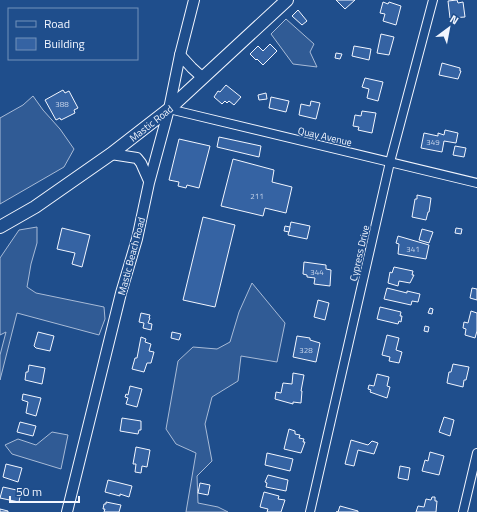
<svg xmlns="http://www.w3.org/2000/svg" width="477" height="512" font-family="'Titillium Web',sans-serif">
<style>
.built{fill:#305b95;stroke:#a8bbd7}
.building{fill:#3563a3;stroke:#f2f6ff}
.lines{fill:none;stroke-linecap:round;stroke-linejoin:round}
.minor-casing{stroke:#f2f6ff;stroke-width:10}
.tertiary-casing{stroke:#f2f6ff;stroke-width:12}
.secondary-casing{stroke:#f2f6ff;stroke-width:14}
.minor{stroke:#1f4e8c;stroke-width:8}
.tertiary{stroke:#1f4e8c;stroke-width:10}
.secondary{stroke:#1f4e8c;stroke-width:12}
.labels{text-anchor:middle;stroke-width:3;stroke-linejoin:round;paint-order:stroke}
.number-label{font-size:8px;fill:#c3d1e8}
.street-label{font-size:10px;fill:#f2f6ff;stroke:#1f4e8c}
</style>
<rect width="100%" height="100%" fill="#1f4e8c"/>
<g class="built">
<polygon points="286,19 314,44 310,52 317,67 293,64 271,34"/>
<polygon points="33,96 43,110 60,129 74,149 64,167 0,204 0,118 23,105"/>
<polygon points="37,227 37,243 31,264 27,287 36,293 104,307 105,319 99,335 17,313 0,380 0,355 6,332 0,335 0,258 19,230"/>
<polygon points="252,283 285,323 277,362 241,356 238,381 212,397 205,424 212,461 197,476 198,503 218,507 228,512 186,512 196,453 176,444 166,429 178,361 193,347 217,349 230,342 239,312"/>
<polygon points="52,432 68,435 61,469 12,454 5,445 18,439 36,445"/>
</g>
<g class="building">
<polygon points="336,0 355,0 345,9"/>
<polygon points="457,0 458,3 463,2 465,17 450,18 448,1"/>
<polygon points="383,2 388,4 389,2 401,6 396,25 383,21 385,14 380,13"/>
<polygon points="298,10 307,21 302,25 292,16"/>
<polygon points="381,34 394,37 389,55 377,53"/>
<polygon points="270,44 277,51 263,65 257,59 256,60 250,54 258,46 263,51"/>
<polygon points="354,46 371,49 369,60 352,56"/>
<polygon points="336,53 342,54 340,59 335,58"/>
<polygon points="442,63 460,68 460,71 461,71 458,79 439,75"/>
<polygon points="365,78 383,82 378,101 367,98 369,89 362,87"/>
<polygon points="226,85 241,97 234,105 229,101 227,103 225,101 222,104 214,97 218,91 220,92"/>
<polygon points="63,90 65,93 69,91 78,108 74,110 75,113 61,120 60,118 56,120 45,100"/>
<polygon points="266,93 267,99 259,100 258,95"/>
<polygon points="271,97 289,101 286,112 269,108"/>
<polygon points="311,101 320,103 316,119 299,115 301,104 310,106"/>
<polygon points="362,111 376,113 372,133 358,130 359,127 353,126 355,115 361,116"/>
<polygon points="445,130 458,133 456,143 444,141 442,152 421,148 424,133 438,136 438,133 444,135"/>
<polygon points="219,137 261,146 259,157 217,147"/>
<polygon points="179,139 210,146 199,188 187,185 186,188 178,186 179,182 169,180"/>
<polygon points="455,146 466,148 464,157 453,155"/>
<polygon points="233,159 274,170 272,182 292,187 286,213 265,208 263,216 221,206"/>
<polygon points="417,195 431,198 429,212 428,212 426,220 412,217 415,199 417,199"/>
<polygon points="203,217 235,225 215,307 183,300"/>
<polygon points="291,222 310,226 307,239 288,235"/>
<polygon points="285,226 290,227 289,232 284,231"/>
<polygon points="62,228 90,235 82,267 72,264 75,253 57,249"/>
<polygon points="456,228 462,229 461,234 455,233"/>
<polygon points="422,229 433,232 429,243 419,240"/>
<polygon points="398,236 429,245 426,259 398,254 399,244 396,243"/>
<polygon points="304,262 326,265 326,269 331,270 330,286 314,284 315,278 307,277 307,275 303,274"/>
<polygon points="394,267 413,271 412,275 414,275 410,283 399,281 398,286 388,283 390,272 392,273"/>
<polygon points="387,288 407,293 407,291 420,294 418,302 412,301 411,305 384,299"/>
<polygon points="472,288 477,289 477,300 470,298"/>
<polygon points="318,300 329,303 325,320 314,317"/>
<polygon points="380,307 401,312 400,316 402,316 401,322 399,321 398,324 377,319"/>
<polygon points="430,308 433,309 432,314 428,313"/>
<polygon points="471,311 477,313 477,331 475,338 465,335 466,329 463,328 464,322 468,323"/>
<polygon points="141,313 150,315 149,318 150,318 148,323 152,324 151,330 143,328 144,323 139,322"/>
<polygon points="425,326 429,327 428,332 424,331"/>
<polygon points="38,332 54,336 50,351 36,348 34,346"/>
<polygon points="172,332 181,334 179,340 171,338"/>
<polygon points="387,335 399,338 396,350 402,352 399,363 389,361 390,357 382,355"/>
<polygon points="297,336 310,338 310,340 320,343 316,362 293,357"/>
<polygon points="141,337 146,339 145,342 151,344 149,351 154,352 151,363 147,363 144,372 132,369 135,358 137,358"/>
<polygon points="453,364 469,367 466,380 464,380 463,387 447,383 449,372 451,372"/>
<polygon points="29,365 45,368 42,384 25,380 26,372 28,372"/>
<polygon points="293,373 304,375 301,391 302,391 301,403 293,402 293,404 275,399 276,392 281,393 283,383 292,384"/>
<polygon points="377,374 389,377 387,386 390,387 387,398 370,392 371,390 368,389 369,385 374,386"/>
<polygon points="130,386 142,389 137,407 126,404 128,398 125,397 126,394 128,395"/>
<polygon points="23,394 41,398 36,416 26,413 28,402 22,400"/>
<polygon points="444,417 454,420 450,436 439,432"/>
<polygon points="122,418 141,421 141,430 139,430 138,434 120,431"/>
<polygon points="20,422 36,426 33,436 17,432"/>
<polygon points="289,429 295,431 295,434 300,435 299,438 304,439 303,442 305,442 301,453 284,449"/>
<polygon points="351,440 368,445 372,441 378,443 374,454 358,450 354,466 345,464"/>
<polygon points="136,447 150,450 147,467 142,466 141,473 135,472 136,464 133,464"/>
<polygon points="430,452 444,456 439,475 422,471 425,460 428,461"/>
<polygon points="267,453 293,459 290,471 265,465"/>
<polygon points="6,464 22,468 18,482 3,477"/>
<polygon points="400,466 410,468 408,480 398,478"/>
<polygon points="268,475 288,480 286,491 266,487 267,483 265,482"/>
<polygon points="108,480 132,486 129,497 120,494 120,496 105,492"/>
<polygon points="200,483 210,485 208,495 198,493"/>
<polygon points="3,487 21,491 19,502 0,498"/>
<polygon points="264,492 279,496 278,499 285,500 281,512 267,512 268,509 260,507"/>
<polygon points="432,497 435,497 435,501 437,501 436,512 416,512 418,506 424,507 426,499 431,500"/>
<polygon points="106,502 121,505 119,512 104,512 105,509 103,509 104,504 106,504"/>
<polygon points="340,506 358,511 358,512 336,512 338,512"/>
<polygon points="0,509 8,511 8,512 0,512"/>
</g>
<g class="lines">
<g class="minor-casing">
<g id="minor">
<polyline points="169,109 477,183"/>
<polyline points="310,512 390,162 433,0"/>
<polyline points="463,512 477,453"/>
</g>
</g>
<g class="tertiary-casing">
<g id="tertiary">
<polyline points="180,55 192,68 203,78"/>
<polyline points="111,154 137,158 141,163 149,181"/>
<polyline points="67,512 121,293 137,239 149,183 169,109 180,55 194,0"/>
</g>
</g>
<g class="secondary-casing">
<polyline id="secondary" points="0,227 35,207 111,154 169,109 287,0"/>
</g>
<use href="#minor" class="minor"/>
<use href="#tertiary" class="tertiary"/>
<use href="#secondary" class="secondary"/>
</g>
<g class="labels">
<g class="number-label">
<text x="62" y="107">388</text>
<text x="433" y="145">349</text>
<text x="257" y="199">211</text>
<text x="413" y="252">341</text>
<text x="317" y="275">344</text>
<text x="306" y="353">328</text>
</g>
<g class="street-label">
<text transform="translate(151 123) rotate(-38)" y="4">Mastic Road</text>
<text transform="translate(325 136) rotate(13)" y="4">Quay Avenue</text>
<text transform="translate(359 253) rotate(-77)" y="4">Cypress Drive</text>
<text transform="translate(131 256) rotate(-75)" y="4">Mastic Beach Road</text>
</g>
</g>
<rect x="8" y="8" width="130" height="52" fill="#1f4e8c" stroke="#7391ba"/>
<rect x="16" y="21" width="20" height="6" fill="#1f4e8c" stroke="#7391ba"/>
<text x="44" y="28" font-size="12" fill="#f2f6ff">Road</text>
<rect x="16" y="38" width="20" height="12" fill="#3563a3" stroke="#7391ba"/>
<text x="44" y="48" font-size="12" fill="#f2f6ff">Building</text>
<g transform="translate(449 28) rotate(32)" stroke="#1f4e8c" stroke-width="3" paint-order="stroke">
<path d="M0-3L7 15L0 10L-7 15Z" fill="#f2f6ff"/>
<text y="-6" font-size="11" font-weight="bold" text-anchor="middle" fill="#f2f6ff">N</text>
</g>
<path d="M10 496v6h69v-6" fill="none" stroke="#f2f6ff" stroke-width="2"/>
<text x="16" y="496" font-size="12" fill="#f2f6ff" stroke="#1f4e8c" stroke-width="3" paint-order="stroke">50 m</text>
</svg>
